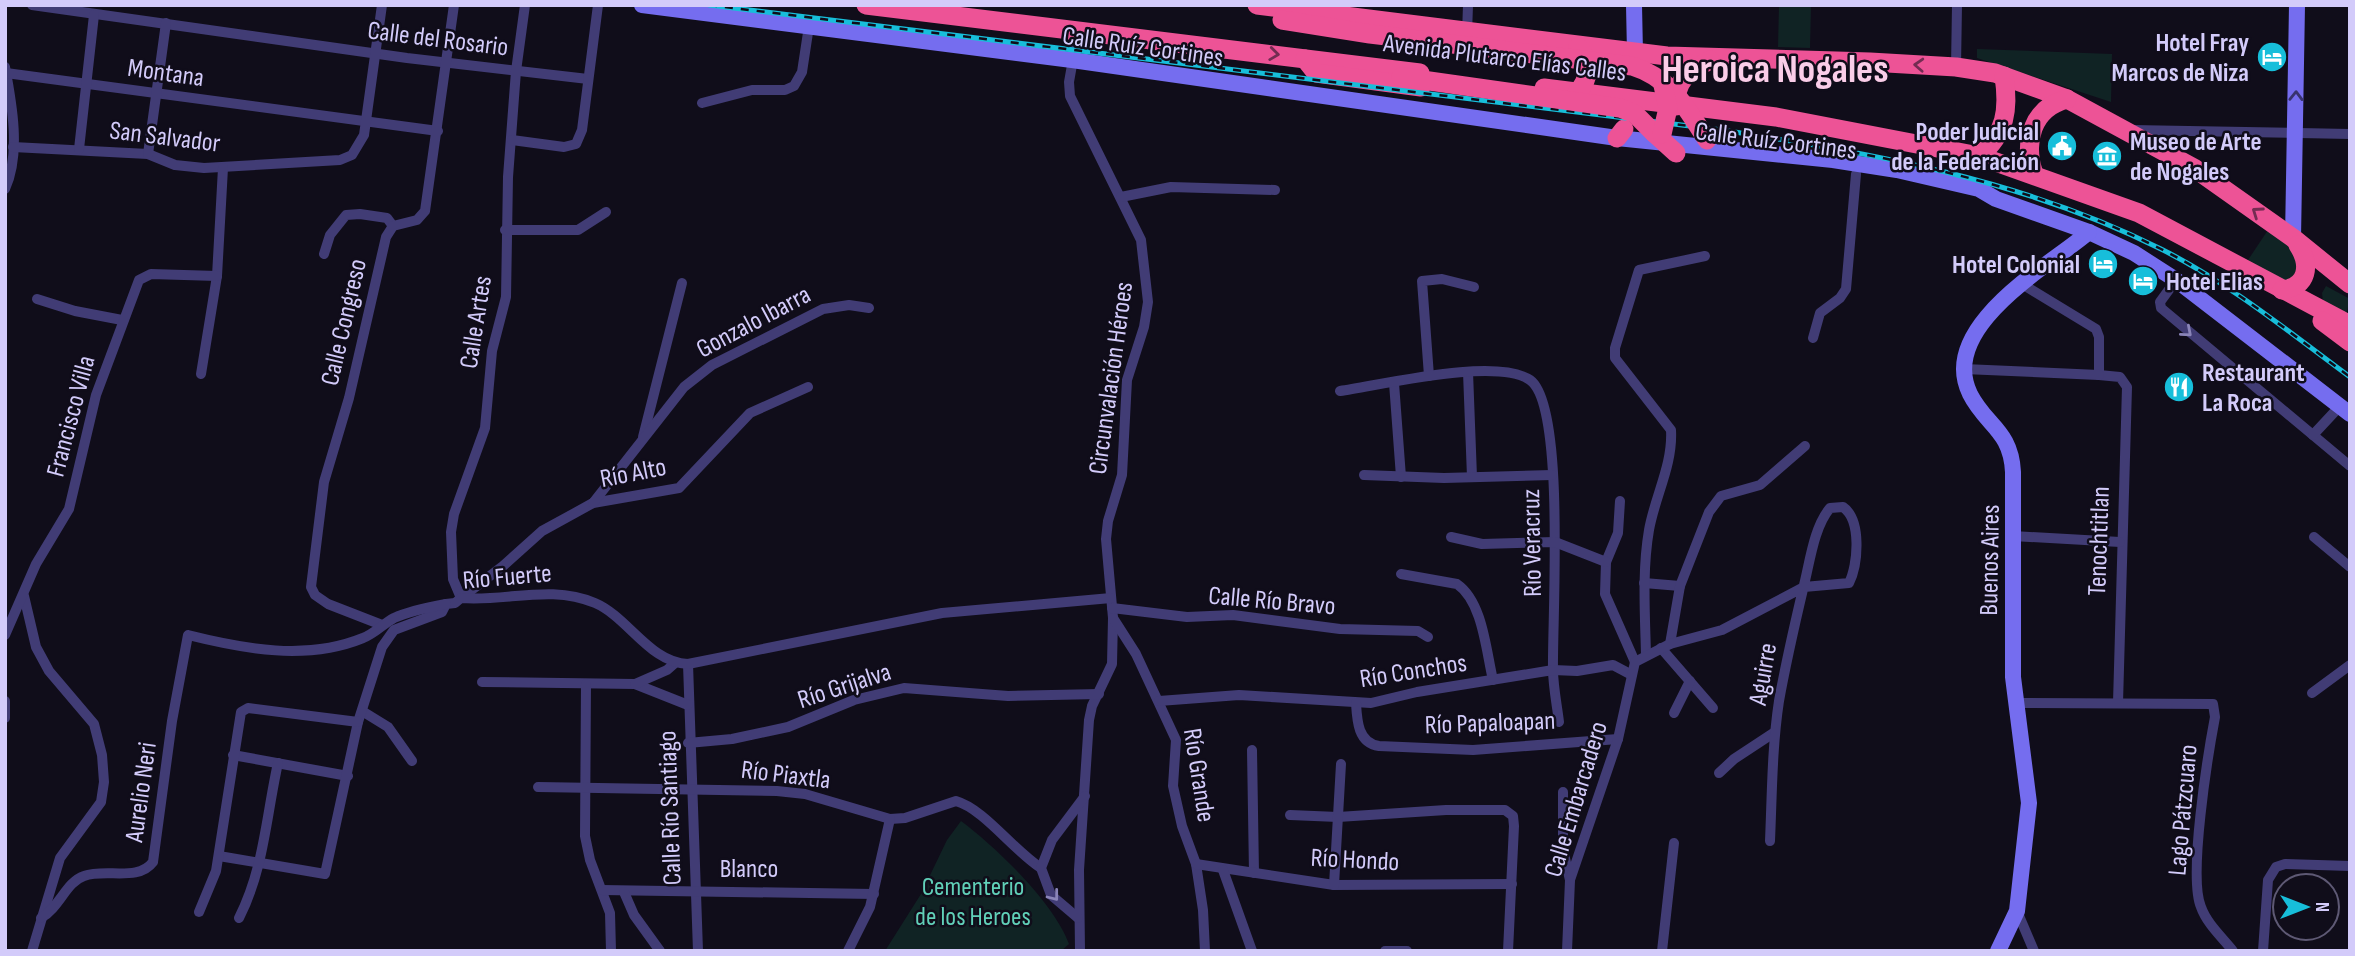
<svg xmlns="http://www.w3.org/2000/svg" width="2355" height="956" font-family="'Sofia Sans Condensed',sans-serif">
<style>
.green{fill:#102324}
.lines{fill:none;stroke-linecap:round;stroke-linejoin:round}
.street{stroke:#413c75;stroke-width:10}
.secondary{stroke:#756def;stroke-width:16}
.highway{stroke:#ed5396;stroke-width:19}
.rail-casing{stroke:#17beda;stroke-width:5}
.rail{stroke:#100d1a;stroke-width:2.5;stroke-dasharray:8;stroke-linecap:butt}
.highway-bridge{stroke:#ed5396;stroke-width:19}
.oneway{stroke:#732c52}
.oneway2{stroke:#38336f}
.oneway3{stroke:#8a84b8}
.labels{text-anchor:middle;stroke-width:5;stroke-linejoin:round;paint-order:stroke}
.street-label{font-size:26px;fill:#d3cbfa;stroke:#100d1a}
.poi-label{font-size:26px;font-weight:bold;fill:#d3cbfa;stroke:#100d1a;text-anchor:end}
.park-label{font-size:26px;fill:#61d0b9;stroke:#100d1a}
.town-label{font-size:40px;font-weight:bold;fill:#facde8;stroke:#100d1a}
</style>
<rect width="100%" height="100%" fill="#100d1a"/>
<g class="green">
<polygon points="1779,5 1811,5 1810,48 1778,47"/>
<polygon points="1977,49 2112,54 2111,102 1977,58"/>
<polygon points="2268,230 2304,257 2295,286 2244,266"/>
<polygon points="2326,286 2350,299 2346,316 2323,301 2322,293"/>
<path d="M961 821C996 847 1054 903 1069 944L1061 951H885L921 894 947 840Z"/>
</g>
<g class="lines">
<g class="street">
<polyline points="32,5 407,58 588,79"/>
<polyline points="525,5 516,71 508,177 506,297 492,351 485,428 454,514 451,532 453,579 461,598 503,566 542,531 593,503 679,488 750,413 808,387"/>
<polyline points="1078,31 1069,82 1070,96 1141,240 1148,302 1144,327 1127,380 1122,475 1108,521 1106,539 1113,618 1112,664 1092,706 1089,720 1079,870 1080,951"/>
<polyline points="1467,34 1468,5"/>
<path d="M5 67C12 104 21 154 5 189"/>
<polyline points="1956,67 1957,5"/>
<polyline points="6,73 438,131"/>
<polyline points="702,103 752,90 785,90 794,86 802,72 809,26"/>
<polyline points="2132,130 2350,134"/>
<polyline points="512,140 564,147 576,144 582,130 598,5"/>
<polyline points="13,147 148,154 175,165 204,168 340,160 352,155 364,135 382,5"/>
<polyline points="79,149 94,15"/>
<polyline points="148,154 166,23"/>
<polyline points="1121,197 1171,187 1275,190"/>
<polyline points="505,230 578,230 606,212"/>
<polyline points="324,254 330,235 346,215 360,214 387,218 393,226"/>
<polyline points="2176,280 2160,302 2161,308 2350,466"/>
<polyline points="2022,284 2096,329 2099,337 2099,375 2120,377 2127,387 2118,703"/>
<polyline points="37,299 75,311 122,320"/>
<polyline points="1813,338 1820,313 1840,298 1846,289 1856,174"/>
<polyline points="1964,369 2099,375"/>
<polyline points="1468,372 1472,477"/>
<polyline points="201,374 217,276 223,168"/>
<polyline points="1429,376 1422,281 1442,279 1474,287"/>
<polyline points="1394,383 1401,477"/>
<path d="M1340 391C1382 385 1496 357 1530 380 1566 405 1552 621 1553 669 1553 686 1557 705 1559 722"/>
<polyline points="2313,435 2340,406"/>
<polyline points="643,437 682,283"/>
<polyline points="1364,475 1444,478 1552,475"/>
<polyline points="1620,501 1618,533 1606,562 1605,594 1635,662"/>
<polyline points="593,503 684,387 712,365 823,309 849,305 869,308"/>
<polyline points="2013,536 2120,542"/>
<polyline points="1451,537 1482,544 1555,542 1606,562"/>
<polyline points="2314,537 2350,567"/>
<path d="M1401 574 1457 584C1483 602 1486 651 1493 680"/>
<polyline points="1644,583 1680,586"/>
<polyline points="24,596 36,647 49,671 94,724 102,755 104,782 101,802 60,858 32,951"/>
<polyline points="1112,608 1187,617 1233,615 1340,629 1418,631 1428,637"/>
<polyline points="1113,618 1136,654 1176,740 1173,786 1182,826 1196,864 1203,910 1205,951"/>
<polyline points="382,625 328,604 315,595 311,587 324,482 349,398 386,237 393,226 417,220 425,211 454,5"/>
<polyline points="5,635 36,564 69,509 96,395 139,280 151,274 217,276"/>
<polyline points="1670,644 1680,586 1709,512 1721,496 1760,485 1805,446"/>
<polyline points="1661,648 1713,708"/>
<path d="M1646 655C1645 613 1642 571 1649 530 1655 496 1673 465 1671 430L1615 358V348L1639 270 1705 256"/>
<polyline points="688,664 698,951"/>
<polyline points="482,682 635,684 688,705"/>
<polyline points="586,684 585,836 590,860 610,913 611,951"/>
<polyline points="635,684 667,670 675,663"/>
<polyline points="2312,693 2350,665"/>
<polyline points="5,701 5,718"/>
<polyline points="1159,701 1239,695 1371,703 1417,692 1553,670 1577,671 1613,665 1630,674"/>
<path d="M1356 703C1357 721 1358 743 1379 746L1473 750 1618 739"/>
<path d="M2015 703 2213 704 2215 717C2208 754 2188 877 2201 907 2207 924 2222 937 2233 951"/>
<polyline points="362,711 388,727 412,761"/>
<polyline points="1674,713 1690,681"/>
<polyline points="688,743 732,739 788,727 854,700 904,688 1008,696 1099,694"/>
<polyline points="1252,750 1254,873"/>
<polyline points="233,755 348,776"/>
<polyline points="1719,773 1734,759 1775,732"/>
<path d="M538 787 777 791 805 794 890 819 905 818 956 801C984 809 1013 850 1041 868"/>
<polyline points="1563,792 1563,850 1570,880"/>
<polyline points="1290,815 1338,817 1446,810 1505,810 1513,816 1514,826 1508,951"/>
<path d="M219 856 325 874 358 722 382 647 394 630 442 612 446 604 455 603 461 598C507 602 550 584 595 603 628 617 650 663 688 664L942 613 1111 598"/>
<polyline points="1196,864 1334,885 1512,884"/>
<polyline points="1223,870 1252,951"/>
<polyline points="1334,885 1341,764"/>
<polyline points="602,890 874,894"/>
<polyline points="624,892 634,915 660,951"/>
<polyline points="2017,911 2034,951"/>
<polyline points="199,912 216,871 241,712 248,708 358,722"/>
<path d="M41 918C60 907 66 882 84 876 106 868 138 882 153 862L172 721 188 635C244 649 307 661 363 638 374 634 383 624 394 618 409 611 430 607 446 604"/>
<path d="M239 918C264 869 266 817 278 763"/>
<polyline points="1078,918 1051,895 1041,868 1052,840 1085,796"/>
<polyline points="848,951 870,907 890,819"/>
<polyline points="1385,951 1407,951"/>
<path d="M1567 951 1570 880 1618 739 1635 662 1670 644 1722 630 1804 587 1849 583C1858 565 1862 520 1843 507L1830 508C1814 527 1810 561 1804 585 1795 623 1786 662 1779 701 1772 747 1772 795 1770 841"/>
<polyline points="1662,951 1674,843"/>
<polyline points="2263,951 2268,880 2276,867 2285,864 2350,866"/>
</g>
<g class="secondary">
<polyline points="642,5 1072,60 1617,138 1833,160 1897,170 1979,189 1996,199 2089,232 2134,253 2176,280 2350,414"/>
<polyline points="1634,5 1635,53"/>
<polyline points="2293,238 2297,5"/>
<path d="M1998 951 2017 911 2029 803 2013 677V472C2011 430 1986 426 1970 394 1937 327 2049 266 2089 232"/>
</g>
<g class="highway">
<polyline points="866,5 1420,73"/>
<polyline points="1257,5 1667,56 1870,62 1956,67 1995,73 2067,99 2194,168 2293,238 2350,284"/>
<polyline points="1305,59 1316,73 1421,87"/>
<polyline points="1544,88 1776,117 1979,156 2139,213 2350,325"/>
<path d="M1577 92C1591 79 1590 61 1578 47"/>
<path d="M1676 106C1675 80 1689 71 1710 60"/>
<polyline points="1654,133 1676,153"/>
<polyline points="1617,138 1624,129"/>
<path d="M1979 156C2006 134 2009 109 2004 76"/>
<path d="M2034 174C2023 142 2032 108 2067 99"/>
<path d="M2282 290C2308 287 2311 265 2298 245"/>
<polyline points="2322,321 2350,342"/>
</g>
<g class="rail-casing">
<path id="rail" d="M709 5 1722 130C1874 154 2022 179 2161 249 2229 283 2289 332 2350 377"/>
</g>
<use href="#rail" class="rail"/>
<g class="highway-bridge">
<path d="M1282 20 1370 34 1632 66C1671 78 1686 107 1707 140"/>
<polyline points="1401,77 1620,108 1635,114 1654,133"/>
<polyline points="1662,81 1668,108 1662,134"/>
</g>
</g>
<defs><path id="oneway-chevron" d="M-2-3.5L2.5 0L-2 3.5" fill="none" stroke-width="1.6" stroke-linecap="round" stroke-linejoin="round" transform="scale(1.75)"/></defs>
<g class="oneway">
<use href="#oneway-chevron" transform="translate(1274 54) rotate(7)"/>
<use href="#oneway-chevron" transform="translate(1919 65) rotate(-177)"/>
<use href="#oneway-chevron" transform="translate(2257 212) rotate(-145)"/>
</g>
<use class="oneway2" href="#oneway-chevron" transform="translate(2296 96) rotate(-89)"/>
<g class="oneway3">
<use href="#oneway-chevron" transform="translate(2187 332) rotate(41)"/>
<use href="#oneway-chevron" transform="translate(1054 896) rotate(52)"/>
</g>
<defs>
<g id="hotel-disc" transform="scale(1.575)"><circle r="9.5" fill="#17beda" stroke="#100d1a"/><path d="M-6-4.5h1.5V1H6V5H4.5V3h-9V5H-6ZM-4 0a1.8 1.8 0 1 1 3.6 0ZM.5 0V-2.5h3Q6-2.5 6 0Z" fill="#fff"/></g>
<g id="civic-disc" transform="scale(1.575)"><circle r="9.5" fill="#17beda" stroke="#100d1a"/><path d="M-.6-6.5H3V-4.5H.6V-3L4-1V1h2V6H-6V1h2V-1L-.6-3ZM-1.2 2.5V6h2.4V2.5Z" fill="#fff"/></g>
<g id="museum-disc" transform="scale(1.575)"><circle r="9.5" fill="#17beda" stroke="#100d1a"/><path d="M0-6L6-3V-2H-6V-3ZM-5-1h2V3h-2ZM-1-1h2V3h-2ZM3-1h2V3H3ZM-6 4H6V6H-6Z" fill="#fff"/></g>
<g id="restaurant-disc" transform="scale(1.575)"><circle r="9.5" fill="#17beda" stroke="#100d1a"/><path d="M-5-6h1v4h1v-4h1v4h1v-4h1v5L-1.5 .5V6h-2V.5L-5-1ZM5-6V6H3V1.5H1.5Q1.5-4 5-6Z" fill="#fff"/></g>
</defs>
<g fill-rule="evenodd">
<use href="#hotel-disc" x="2272" y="57"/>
<use href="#civic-disc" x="2062" y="146"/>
<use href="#museum-disc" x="2107" y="156"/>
<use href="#hotel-disc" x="2103" y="264"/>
<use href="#hotel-disc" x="2143" y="281"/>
<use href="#restaurant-disc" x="2179" y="387"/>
</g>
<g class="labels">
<g class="street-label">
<text transform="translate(438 38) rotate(7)" y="9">Calle del Rosario</text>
<text transform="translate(1143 46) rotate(8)" y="9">Calle Ruíz Cortines</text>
<text transform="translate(1505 57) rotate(7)" y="9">Avenida Plutarco Elías Calles</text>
<text transform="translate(166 72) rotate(8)" y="9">Montana</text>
<text transform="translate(165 136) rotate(7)" y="9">San Salvador</text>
<text transform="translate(1776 140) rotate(7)" y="9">Calle Ruíz Cortines</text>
<text transform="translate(753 321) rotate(-28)" y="9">Gonzalo Ibarra</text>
<text transform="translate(343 322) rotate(-77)" y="9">Calle Congreso</text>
<text transform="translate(475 322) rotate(-81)" y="9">Calle Artes</text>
<text transform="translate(1110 378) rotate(-82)" y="9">Circunvalación Héroes</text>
<text transform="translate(70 416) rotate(-75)" y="9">Francisco Villa</text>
<text transform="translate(633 472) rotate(-11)" y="9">Río Alto</text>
<text transform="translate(2098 541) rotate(-88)" y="9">Tenochtitlan</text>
<text transform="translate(1531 543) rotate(-91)" y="9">Río Veracruz</text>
<text transform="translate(1989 560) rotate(-89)" y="9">Buenos Aires</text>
<text transform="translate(507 576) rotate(-5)" y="9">Río Fuerte</text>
<text transform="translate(1272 600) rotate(5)" y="9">Calle Río Bravo</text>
<text transform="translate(1413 670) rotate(-9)" y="9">Río Conchos</text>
<text transform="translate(1762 674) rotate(-80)" y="9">Aguirre</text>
<text transform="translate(844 685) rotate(-18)" y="9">Río Grijalva</text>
<text transform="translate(1490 722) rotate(-2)" y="9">Río Papaloapan</text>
<text transform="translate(786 774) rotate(7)" y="9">Río Piaxtla</text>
<text transform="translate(1200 775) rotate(81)" y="9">Río Grande</text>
<text transform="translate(140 792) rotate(-82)" y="9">Aurelio Neri</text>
<text transform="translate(1575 799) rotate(-73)" y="9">Calle Embarcadero</text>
<text transform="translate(669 808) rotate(-92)" y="9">Calle Río Santiago</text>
<text transform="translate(2182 810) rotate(-85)" y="9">Lago Pátzcuaro</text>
<text transform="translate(1355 859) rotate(3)" y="9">Río Hondo</text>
<text x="749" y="877">Blanco</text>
</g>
<g class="poi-label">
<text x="2249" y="51">Hotel Fray<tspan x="2249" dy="30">Marcos de Niza</tspan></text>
<text x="2039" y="140">Poder Judicial<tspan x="2039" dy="30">de la Federación</tspan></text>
<text x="2130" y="150" text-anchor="start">Museo de Arte<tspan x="2130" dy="30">de Nogales</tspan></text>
<text x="2080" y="273">Hotel Colonial</text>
<text x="2166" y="290" text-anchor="start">Hotel Elias</text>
<text x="2202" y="381" text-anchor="start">Restaurant<tspan x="2202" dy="30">La Roca</tspan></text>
</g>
<g class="park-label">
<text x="973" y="895">Cementerio<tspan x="973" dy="30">de los Heroes</tspan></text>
</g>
<g class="town-label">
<text x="1775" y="82">Heroica Nogales</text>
</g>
</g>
<rect width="2355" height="956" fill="none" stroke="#d3cbfa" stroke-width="14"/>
<g transform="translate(2306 907) rotate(90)"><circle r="33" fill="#100d1a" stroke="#5e5974" stroke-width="2"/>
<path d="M0-5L12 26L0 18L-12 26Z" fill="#17beda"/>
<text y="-10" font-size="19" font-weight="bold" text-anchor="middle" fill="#d3cbfa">N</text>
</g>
</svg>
